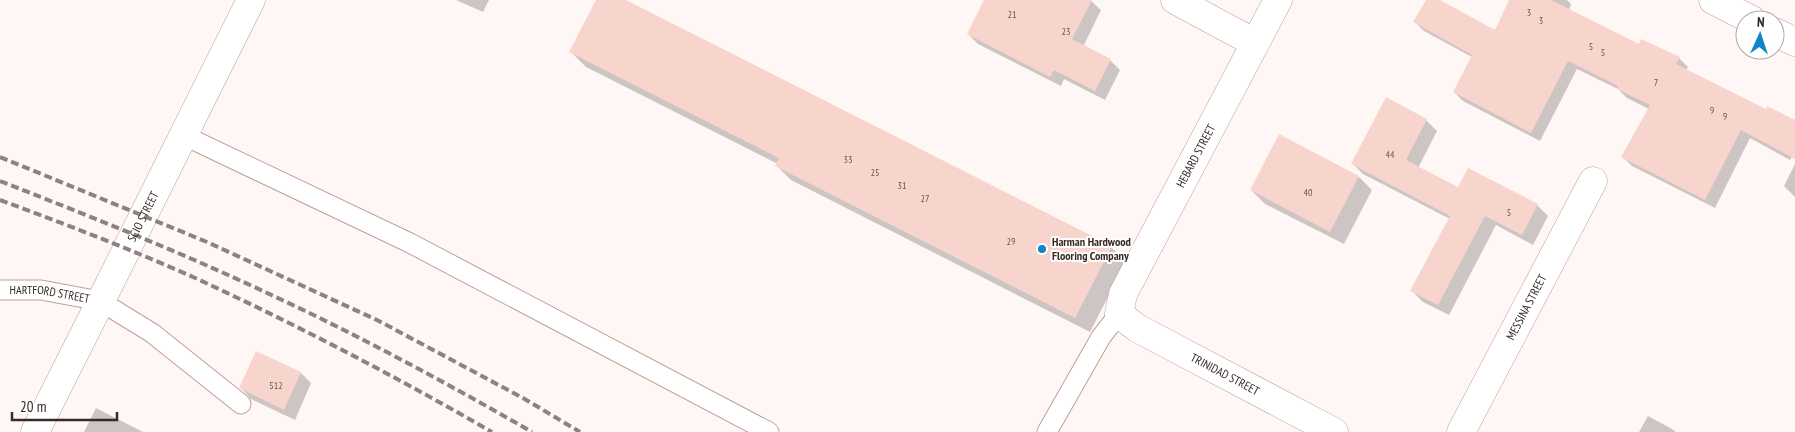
<svg xmlns="http://www.w3.org/2000/svg" width="1795" height="432" font-family="'PT Sans Narrow',sans-serif">
<style>
.shadow{fill:#0003}
.building{fill:#f8d5cc}
.lines{fill:none;stroke-linecap:round;stroke-linejoin:round}
.lane-casing{stroke:#c29f96;stroke-width:21}
.street-casing{stroke:#c29f96;stroke-width:29}
.secondary-casing{stroke:#c29f96;stroke-width:29}
.lane{stroke:#fff;stroke-width:19}
.street{stroke:#fff;stroke-width:28}
.secondary{stroke:#fff;stroke-width:28}
.rail{stroke:#8e827f;stroke-width:4;stroke-dasharray:8 4;stroke-linecap:butt}
.poi-dot{fill:#1083cc;stroke:#fff;stroke-width:2}
.labels{text-anchor:middle;stroke-width:4;stroke-linejoin:round;paint-order:stroke}
.number-label{font-size:10px;fill:#67544f}
.street-label{font-size:12px;fill:#372925;stroke:#fff}
.poi-label{font-size:12px;font-weight:bold;fill:#372925;stroke:#fff;text-anchor:start}
</style>
<rect width="100%" height="100%" fill="#fff7f5"/>
<g class="shadow">
<polygon points="456,0 489,0 483,12"/>
<polygon points="597,0 623,0 1111,247 1126,262 1090,332 791,180 777,166 778,164 586,67 571,52"/>
<polygon points="985,0 1091,1 1101,10 1083,47 1110,60 1120,70 1105,100 1064,79 1061,86 978,44 968,34"/>
<polygon points="1427,0 1439,0 1495,32 1510,0 1567,0 1571,4 1569,10 1639,45 1679,58 1688,67 1686,70 1766,110 1795,121 1795,151 1790,160 1750,138 1715,208 1632,166 1623,157 1649,109 1627,98 1618,89 1577,69 1540,141 1463,101 1454,92 1472,57 1424,31 1415,22"/>
<polygon points="1426,120 1437,131 1418,168 1458,189 1468,169 1537,205 1548,216 1533,245 1496,225 1449,315 1423,302 1412,291 1450,219 1363,174 1353,164"/>
<polygon points="1795,164 1795,197 1784,186"/>
<polygon points="1359,177 1372,190 1344,244 1265,204 1251,190"/>
<polygon points="257,352 301,373 311,383 295,420 251,399 241,388"/>
<polygon points="96,408 143,432 84,432"/>
<polygon points="1648,416 1672,429 1676,432 1639,432"/>
</g>
<g class="building">
<polygon points="596,0 626,0 1112,246 1075,318 775,166 779,158 569,52"/>
<polygon points="984,0 1092,0 1072,39 1111,59 1095,91 1054,70 1050,77 967,34"/>
<polygon points="1426,0 1440,0 1495,30 1509,0 1551,0 1639,44 1641,39 1680,57 1676,64 1766,109 1767,106 1795,120 1795,159 1741,130 1705,200 1621,157 1650,105 1617,89 1618,86 1568,61 1531,133 1453,92 1472,55 1413,22"/>
<polygon points="1386,97 1427,119 1406,160 1458,187 1468,168 1538,204 1522,235 1485,216 1438,305 1410,291 1450,216 1351,164"/>
<polygon points="1279,134 1359,176 1330,232 1250,190"/>
<polygon points="256,351 301,372 284,410 239,388"/>
</g>
<g class="lines">
<g class="lane-casing">
<g id="lane">
<polyline points="185,136 410,243 769,432"/>
<path id="s1" d="M0 290H41L100 301 152 333 241 404"/>
<polyline points="1047,432 1101,337 1119,314"/>
</g>
</g>
<g class="street-casing">
<g id="street">
<polyline points="1175,0 1255,43"/>
<path id="s2" d="M1278 0 1123 294 1119 314 1137 328 1334 432"/>
<polyline points="1713,0 1752,20"/>
<polyline points="1775,32 1795,42"/>
<path id="s3" d="M1461 432 1593 181"/>
</g>
</g>
<g class="secondary-casing">
<g id="secondary">
<path id="s4" d="M35 432C107 288 180 145 251 0"/>
</g>
</g>
<use href="#lane" class="lane"/>
<use href="#street" class="street"/>
<use href="#secondary" class="secondary"/>
<g class="rail">
<polyline points="0,157 207,242 377,320 523,398 580,432"/>
<path d="M0 181C89 216 178 251 265 292 356 334 445 382 532 432"/>
<path d="M0 200C65 224 130 249 193 277 295 324 395 376 492 432"/>
</g>
</g>
<circle class="poi-dot" cx="1042" cy="249" r="5"/>
<g class="labels">
<g class="number-label">
<text x="1529" y="16">3</text>
<text x="1012" y="18">21</text>
<text x="1541" y="24">3</text>
<text x="1066" y="35">23</text>
<text x="1591" y="50">5</text>
<text x="1603" y="56">5</text>
<text x="1656" y="86">7</text>
<text x="1712" y="114">9</text>
<text x="1725" y="120">9</text>
<text x="1390" y="158">44</text>
<text x="848" y="163">33</text>
<text x="875" y="176">25</text>
<text x="902" y="189">31</text>
<text x="1308" y="196">40</text>
<text x="925" y="202">27</text>
<text x="1509" y="216">5</text>
<text x="1011" y="245">29</text>
<text x="276" y="389">512</text>
</g>
<g class="street-label">
<text transform="translate(1196 156) rotate(-62)" y="4">HEBARD STREET</text>
<text dy="4" stroke="none"><textPath href="#s4" startOffset="241">SCIO STREET</textPath></text>
<text dy="4" stroke="none"><textPath href="#s1" startOffset="50">HARTFORD STREET</textPath></text>
<text dy="4" stroke="none"><textPath href="#s3" startOffset="141">MESSINA STREET</textPath></text>
<text dy="4" stroke="none"><textPath href="#s2" startOffset="475">TRINIDAD STREET</textPath></text>
</g>
<g class="poi-label">
<text x="1052" y="246">Harman Hardwood<tspan x="1052" dy="14">Flooring Company</tspan></text>
</g>
</g>
<g transform="translate(1760 35) rotate(3)"><circle r="24" fill="#ffffff" stroke="#afa9a8"/>
<path d="M0-4L9 19L0 12L-9 19Z" fill="#1083cc"/>
<text y="-8" font-size="14" font-weight="bold" text-anchor="middle" fill="#372925">N</text>
</g>
<path d="M12 412v8h105v-8" fill="none" stroke="#372925" stroke-width="2.5"/>
<text x="20" y="412" font-size="15" fill="#372925" stroke="#ffffff" stroke-width="4" paint-order="stroke">20 m</text>
</svg>
